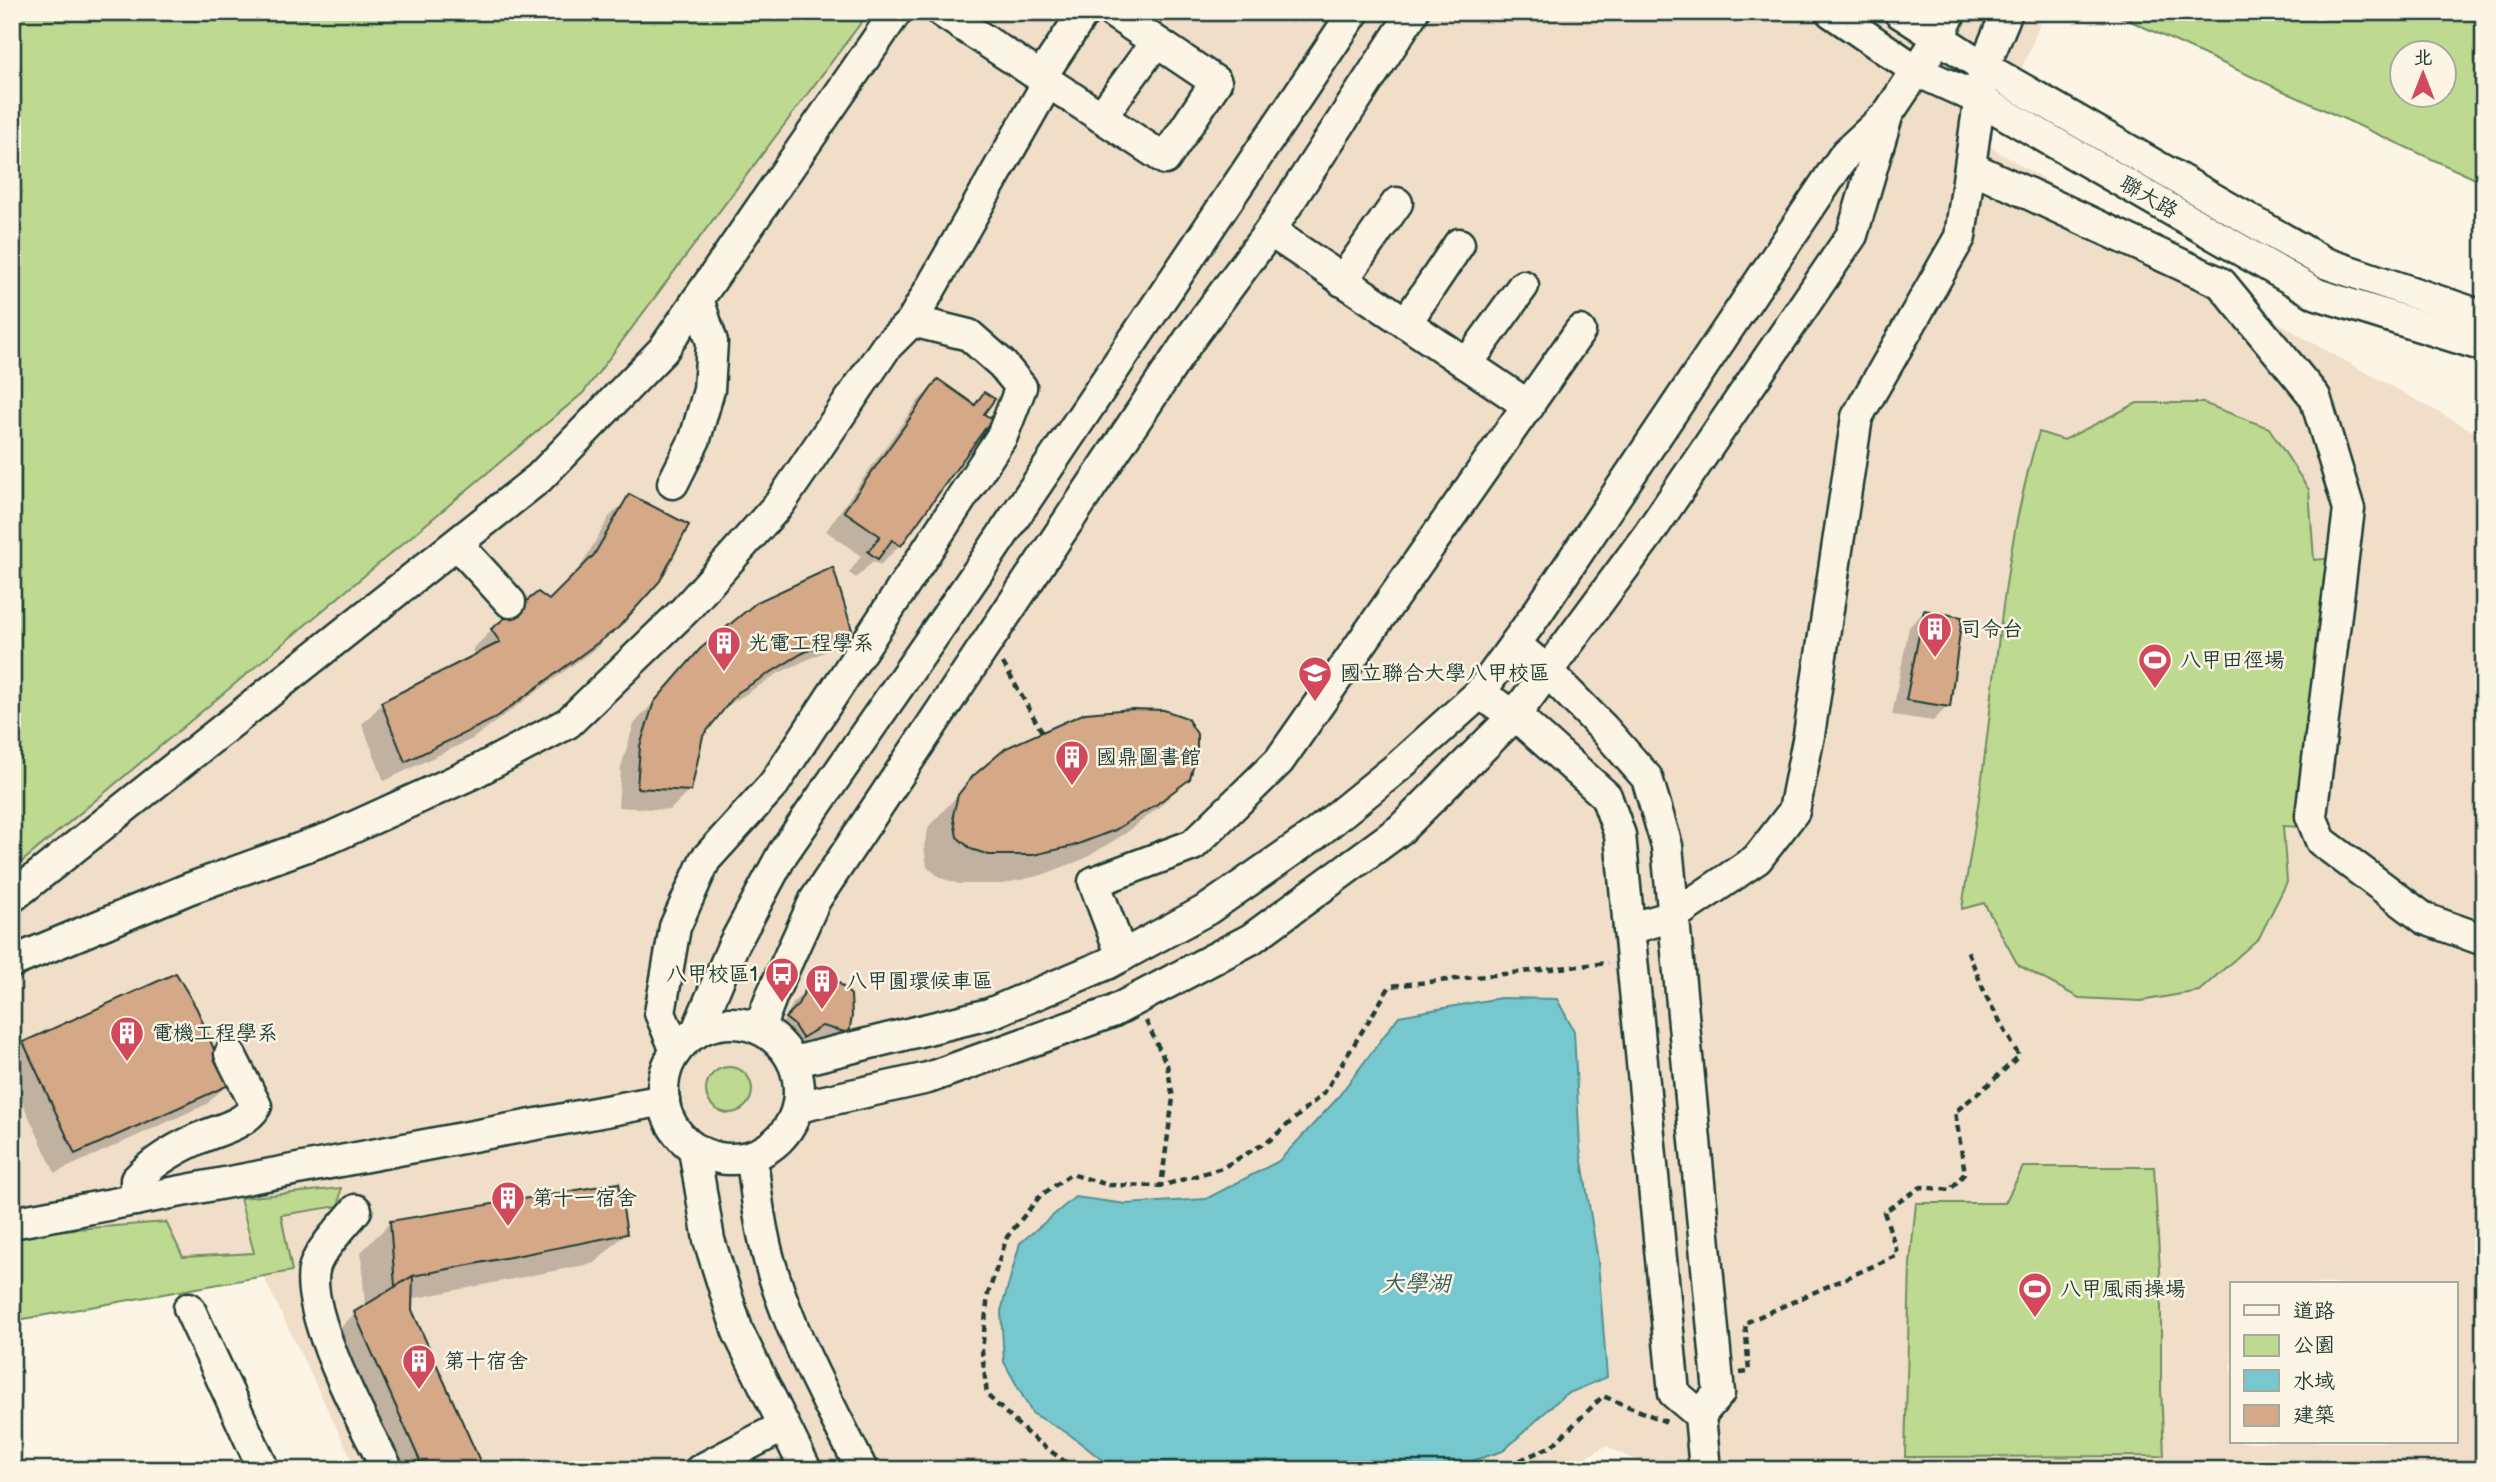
<svg xmlns="http://www.w3.org/2000/svg" width="2496" height="1482" font-family="'Balsamiq Sans','LXGW WenKai TC',sans-serif">
<style>
.built{fill:#f0dec9;fill-rule:evenodd}
.green{fill:#beda91;stroke:#6e8c62;stroke-width:2;fill-rule:evenodd}
.water{fill:#76c8ce;stroke:#539090;stroke-width:2}
.shadow{fill:#0003}
.building{fill:#d5a887;stroke:#1f3d34;stroke-width:2}
.lines{fill:none;stroke-linecap:round;stroke-linejoin:round}
.minor-casing{stroke:#1f3d34;stroke-width:35}
.path{stroke:#1f3d34;stroke-width:4.5;stroke-dasharray:7 5;stroke-linecap:butt}
.minor{stroke:#fcf5e5;stroke-width:30}
.labels{text-anchor:middle;stroke-width:5;stroke-linejoin:round;paint-order:stroke}
.street-label{font-size:21px;fill:#1f3d34;stroke:#fcf5e5}
.poi-label{font-size:21px;fill:#1f3d34;stroke:#fcf5e5;text-anchor:start}
.water-label{font-size:23px;font-style:italic;fill:#35605a;stroke:#fcf5e5}
</style>
<rect width="100%" height="100%" fill="#fcf5e5"/>
<filter id="ink" filterUnits="userSpaceOnUse"><feTurbulence type="fractalNoise" baseFrequency=".0143" numOctaves="2"/><feDisplacementMap in="SourceGraphic" scale="14" xChannelSelector="R" yChannelSelector="G"/><feConvolveMatrix kernelMatrix="1 2 1 2 8 2 1 2 1" color-interpolation-filters="sRGB"/></filter>
<g filter="url(#ink)">
<path class="built" d="M672 12H2044L2030 50 1986 144 2309 341 2484 437V1470H1654L1606 1446 1563 1470H357L263 1276 12 1318V816ZM2232 1284H2456V1442H2232Z"/>
<g class="green">
<polygon points="12,12 869,12 583,393 12,870"/>
<path d="M2111 12H2484V183ZM2402 52H2444V94H2402Z"/>
<path d="M2137 403H2203L2269 428 2309 490 2314 560 2336 558 2301 827 2283 826 2287 882 2259 938 2199 991 2141 1001 2079 998 2018 965 1984 903 1962 909C1969 860 1978 811 1984 762 1998 651 2006 539 2039 432L2064 440Z"/>
<circle cx="729" cy="1090" r="23"/>
<polygon points="2023,1167 2154,1167 2161,1288 2161,1388 2164,1456 1905,1457 1910,1264 1916,1203 2005,1203"/>
<polygon points="341,1188 339,1206 281,1215 292,1271 12,1321 12,1234 166,1222 183,1257 254,1253 240,1198"/>
</g>
<polygon class="water" points="1500,998 1557,999 1574,1031 1580,1148 1598,1261 1607,1377 1564,1395 1503,1451 1445,1470 1237,1470 1229,1465 1199,1470 1115,1470 1069,1434 1032,1413 1004,1362 1001,1311 1020,1243 1075,1197 1126,1204 1206,1199 1279,1161 1335,1101 1399,1016"/>
<g class="shadow">
<polygon points="938,381 973,406 984,394 982,414 989,419 900,545 880,565 873,561 856,578 849,573 861,556 826,531 918,401"/>
<polygon points="630,497 617,627 596,648 472,739 384,781 362,724 382,704 476,656 472,650 492,630 549,602 575,577 609,517"/>
<polygon points="1924,612 1948,706 1933,721 1892,715 1909,627"/>
<polygon points="850,629 830,649 779,673 724,708 702,735 690,790 670,810 618,807 621,767 634,724 701,650"/>
<polygon points="974,778 1188,778 1158,808 1126,833 1084,859 1042,875 1002,884 959,884 941,878 927,867 924,846 929,826"/>
<polygon points="809,986 847,1033 832,1047 805,1040 786,1052 778,1039 772,1034 782,1023 794,1002"/>
<polygon points="25,1043 227,1084 207,1104 55,1173 12,1080 12,1056"/>
<polygon points="391,1222 625,1234 595,1263 411,1299 410,1310 482,1470 381,1470 325,1343 355,1313 365,1307 361,1252"/>
</g>
<g class="building">
<polygon points="938,379 975,405 984,392 995,399 984,414 992,419 901,546 892,540 878,559 868,552 880,536 844,511"/>
<polygon points="629,494 689,525 660,581 618,628 494,719 405,762 381,702 500,642 491,629 538,592 549,600 594,555"/>
<polygon points="833,567 852,630 801,654 737,693 703,736 691,791 637,788 640,746 654,702 700,649 757,602"/>
<polygon points="1924,610 1962,617 1950,707 1906,700"/>
<polygon points="1132,709 1164,710 1187,718 1197,734 1197,752 1190,779 1157,804 1115,830 1073,846 1033,855 989,855 971,849 957,837 953,815 958,795 973,776 1006,748 1085,713"/>
<polygon points="176,973 197,1009 229,1085 75,1154 23,1042"/>
<polygon points="820,977 839,983 851,995 852,1016 849,1033 822,1026 802,1038 793,1024 785,1018 797,1006 808,985"/>
<polygon points="619,1183 627,1234 413,1276 395,1286 390,1221"/>
<polygon points="413,1276 412,1310 484,1470 424,1470 354,1312"/>
</g>
<g class="lines">
<g class="minor-casing">
<g id="minor">
<polyline points="942,12 1165,159 1216,82 1112,12"/>
<polyline points="1831,12 1917,71 1979,99 2317,294 2484,346"/>
<polyline points="1899,12 1984,67 2325,263 2474,313 2484,313"/>
<polyline points="1041,77 1084,12"/>
<polyline points="1101,117 1156,42"/>
<polyline points="1971,167 2221,283 2315,397 2349,509 2311,816 2321,841 2425,919 2484,940"/>
<polyline points="1270,231 1529,406"/>
<polyline points="1342,281 1397,203"/>
<polyline points="912,321 1048,82"/>
<polyline points="1406,323 1459,244"/>
<polyline points="1467,364 1523,286"/>
<polyline points="673,483 695,439 709,390 712,342 698,299"/>
<polyline points="457,544 510,602"/>
<polyline points="1479,694 1515,715 1606,796 1620,835 1674,1393 1700,1415 1719,1393 1667,846 1647,778 1603,728 1547,671 1515,644"/>
<polyline points="12,897 539,478 663,350 896,12"/>
<polyline points="1629,929 1673,916 1757,859 1794,811 1809,735 1857,417 1960,237 1984,67 2007,12"/>
<polyline points="1122,956 1094,882 1193,845 1279,761 1580,331"/>
<polyline points="12,962 188,889 332,837 473,773 568,723 685,610 780,503 886,347 912,321 969,335 1002,364 1021,387 1002,436 774,784 705,860 675,927 660,1013 676,1051"/>
<circle cx="731" cy="1091" r="68"/>
<polyline points="759,1029 772,995 815,900 1189,340 1270,231 1413,12"/>
<polyline points="696,1033 733,946 783,853 981,567 1354,12"/>
<polyline points="793,1062 989,1014 1107,964 1208,909 1313,836 1399,766 1479,694 1538,612 1846,153 1887,115 1938,39 1951,12"/>
<polyline points="798,1107 928,1078 1112,1012 1251,939 1401,829 1515,715 1648,535 1852,235 1887,116"/>
<polyline points="694,1149 709,1240 738,1332 806,1470"/>
<path d="M752 1157C756 1195 761 1236 773 1273 794 1342 830 1405 862 1470"/>
<path d="M136 1200V1180C153 1162 173 1150 195 1140 216 1130 244 1126 256 1106L230 1054"/>
<path d="M356 1210C345 1224 320 1249 315 1266 301 1309 366 1430 388 1470"/>
<polyline points="12,1223 664,1100"/>
<polyline points="189,1308 264,1470"/>
<polyline points="1700,1415 1705,1470"/>
<polyline points="700,1470 784,1426"/>
</g>
</g>
<g class="path">
<polyline points="1003,663 1042,732"/>
<polyline points="1146,1021 1167,1065 1173,1098 1161,1186"/>
<polyline points="1740,1373 1749,1372 1745,1323 1898,1255 1884,1212 1921,1187 1950,1190 1965,1173 1955,1112 1989,1084 2019,1056 1987,998 1966,947"/>
<polyline points="1076,1470 1029,1435 987,1395 982,1351 988,1294 1007,1237 1040,1196 1071,1174 1109,1185 1161,1186 1222,1168 1270,1140 1324,1093 1390,986 1608,963"/>
<polyline points="1498,1470 1552,1446 1603,1396 1669,1423"/>
</g>
<use href="#minor" class="minor"/>
</g>
</g>
<defs>
<g id="building-pin" transform="scale(1.75)"><path d="M0 17L-7.5 6A9.5 9.5 0 1 1 7.5 6Z" fill="#d1495b" stroke="#fcf5e5"/><path d="M-4-6H4V6H1V3H-1V6H-4ZM-2.5-4.3h1.7v1.8h-1.7ZM.8-4.3h1.7v1.8H.8ZM-2.5-1h1.7V.8h-1.7ZM.8-1h1.7V.8H.8Z" fill="#fff"/></g>
<g id="stadium-pin" transform="scale(1.75)"><path d="M0 17L-7.5 6A9.5 9.5 0 1 1 7.5 6Z" fill="#d1495b" stroke="#fcf5e5"/><path d="M0-5a6.5 5 0 1 0 0 10a6.5 5 0 1 0 0-10ZM-3.5-1.8h7v3.6h-7Z" fill="#fff"/></g>
<g id="university-pin" transform="scale(1.75)"><path d="M0 17L-7.5 6A9.5 9.5 0 1 1 7.5 6Z" fill="#d1495b" stroke="#fcf5e5"/><path d="M0-5L7-2L0 1L-7-2ZM-4 1L0 2.5L4 1V4Q0 6-4 4Z" fill="#fff"/></g>
<g id="bus-pin" transform="scale(1.75)"><path d="M0 17L-7.5 6A9.5 9.5 0 1 1 7.5 6Z" fill="#d1495b" stroke="#fcf5e5"/><path d="M-5-6H5V4H4V6H2V4H-2V6H-4V4H-5ZM-3.5-4V0h7V-4ZM-3.5 1.2v1.5H-2V1.2ZM2 1.2v1.5H3.5V1.2Z" fill="#fff"/></g>
</defs>
<g fill-rule="evenodd">
<use href="#building-pin" x="1935" y="629"/>
<use href="#building-pin" x="724" y="643"/>
<use href="#stadium-pin" x="2155" y="660"/>
<use href="#university-pin" x="1315" y="673"/>
<use href="#building-pin" x="1072" y="757"/>
<use href="#bus-pin" x="782" y="974"/>
<use href="#building-pin" x="822" y="981"/>
<use href="#building-pin" x="127" y="1033"/>
<use href="#building-pin" x="508" y="1198"/>
<use href="#stadium-pin" x="2035" y="1289"/>
<use href="#building-pin" x="419" y="1361"/>
</g>
<g class="labels">
<g class="street-label">
<text transform="translate(2149 197) rotate(30)" y="7">聯大路</text>
</g>
<g class="poi-label">
<text x="1960" y="636">司令台</text>
<text x="748" y="650">光電工程學系</text>
<text x="2180" y="667">八甲田徑場</text>
<text x="1340" y="680">國立聯合大學八甲校區</text>
<text x="1096" y="764">國鼎圖書館</text>
<text x="758" y="981" text-anchor="end">八甲校區1</text>
<text x="846" y="988">八甲圓環候車區</text>
<text x="152" y="1040">電機工程學系</text>
<text x="532" y="1205">第十一宿舍</text>
<text x="2060" y="1296">八甲風雨操場</text>
<text x="444" y="1368">第十宿舍</text>
</g>
<g class="water-label">
<text x="1416" y="1291">大學湖</text>
</g>
</g>
<rect width="2496" height="1482" fill="none" stroke="#fcf5e5" stroke-width="42"/>
<rect x="21" y="21" width="2454" height="1440" fill="none" stroke="#1f3d34" stroke-width="2.5" filter="url(#ink)"/>
<rect x="2230" y="1282" width="228" height="161" fill="#fcf5e5" stroke="#a4ab9e" stroke-width="2"/>
<rect x="2244" y="1305" width="35" height="10" fill="#fcf5e5" stroke="#a4ab9e" stroke-width="2"/>
<text x="2293" y="1318" font-size="21" fill="#1f3d34">道路</text>
<rect x="2244" y="1335" width="35" height="21" fill="#beda91" stroke="#a4ab9e" stroke-width="2"/>
<text x="2293" y="1352" font-size="21" fill="#1f3d34">公園</text>
<rect x="2244" y="1370" width="35" height="21" fill="#76c8ce" stroke="#a4ab9e" stroke-width="2"/>
<text x="2293" y="1388" font-size="21" fill="#1f3d34">水域</text>
<rect x="2244" y="1405" width="35" height="21" fill="#d5a887" stroke="#a4ab9e" stroke-width="2"/>
<text x="2293" y="1422" font-size="21" fill="#1f3d34">建築</text>
<g transform="translate(2423 74)"><circle r="33" fill="#fcf5e5" stroke="#a4ab9e" stroke-width="2"/>
<path d="M0-5L12 26L0 18L-12 26Z" fill="#d1495b"/>
<text y="-10" font-size="19" font-weight="bold" text-anchor="middle" fill="#1f3d34">北</text>
</g>
</svg>
